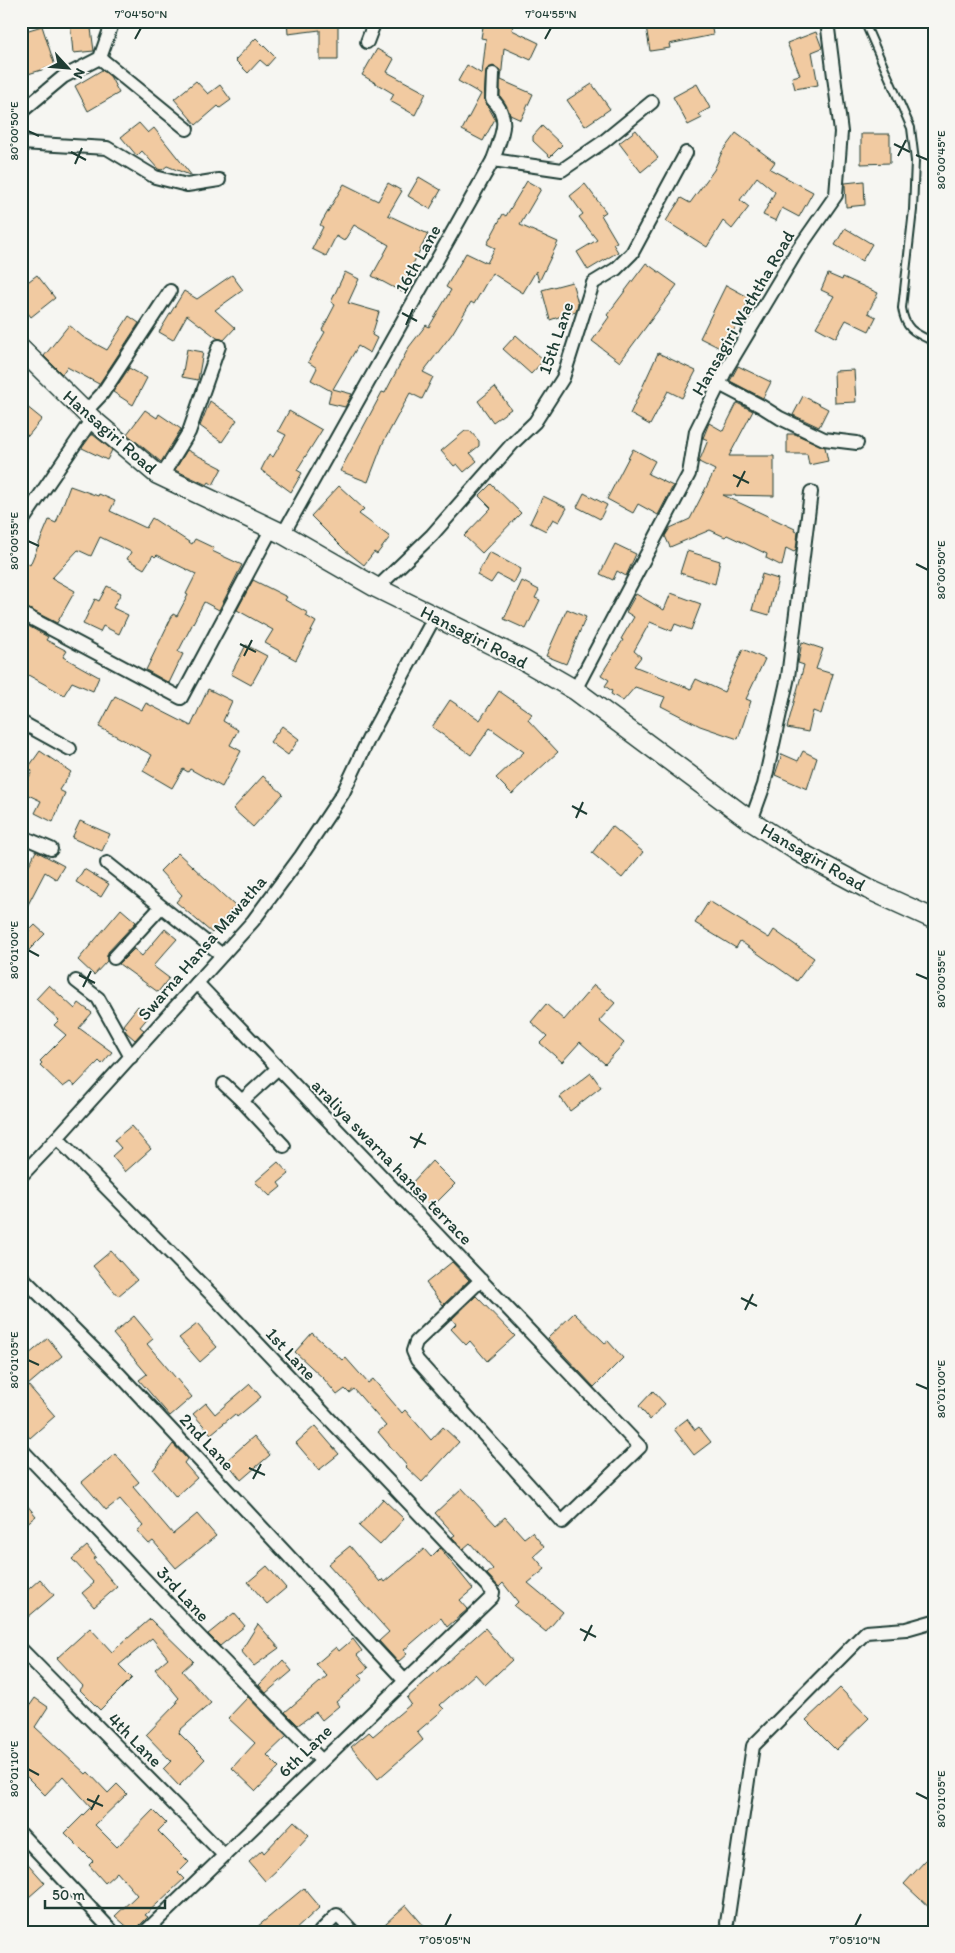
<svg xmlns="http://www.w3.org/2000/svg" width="955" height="1953" font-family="Itim,sans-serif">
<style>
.building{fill:#f1caa1;stroke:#1f3d34}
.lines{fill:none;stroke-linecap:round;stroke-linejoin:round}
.lane-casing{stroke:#1f3d34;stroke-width:10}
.street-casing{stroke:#1f3d34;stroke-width:16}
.secondary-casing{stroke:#1f3d34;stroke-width:22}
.lane{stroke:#f6f6f2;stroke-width:6}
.street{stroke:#f6f6f2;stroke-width:12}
.secondary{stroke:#f6f6f2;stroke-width:19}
.ticks{fill:none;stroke:#1f3d34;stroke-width:2}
.labels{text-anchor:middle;stroke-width:4;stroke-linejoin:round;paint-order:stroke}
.street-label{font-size:18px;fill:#1f3d34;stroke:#f6f6f2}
.neatline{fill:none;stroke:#1f3d34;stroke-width:2}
.ticks-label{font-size:12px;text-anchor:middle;fill:#1f3d34}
</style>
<rect width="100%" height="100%" fill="#f6f6f2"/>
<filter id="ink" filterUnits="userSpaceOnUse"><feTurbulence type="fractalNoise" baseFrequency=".02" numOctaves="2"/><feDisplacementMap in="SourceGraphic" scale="10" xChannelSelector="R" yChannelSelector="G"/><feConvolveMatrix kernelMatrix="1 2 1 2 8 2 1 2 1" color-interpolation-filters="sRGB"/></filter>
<g filter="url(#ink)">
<g class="building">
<polygon points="70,21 90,21 94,51 73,53"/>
<polygon points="287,21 338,21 338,60 320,60 320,30 288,34"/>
<polygon points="484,21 514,21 512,30 539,43 531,60 504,48 501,80 533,94 521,120 510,115 500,96 500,70 493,66 486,70 484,99 495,119 483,141 462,130 481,94 458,81 467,65 482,74 486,39 481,38"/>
<polygon points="681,21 711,21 713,35 669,44 670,48 650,51 646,26"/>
<polygon points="42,26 55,66 28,74 21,49 21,43 25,42 22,32"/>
<polygon points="816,32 822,48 812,52 818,85 795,89 792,77 800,75 787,43"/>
<polygon points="256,38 275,57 267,66 260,60 248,73 235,60"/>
<polygon points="377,49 394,59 387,72 426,93 415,115 390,101 394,94 362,75"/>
<polygon points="102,70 110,76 119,93 88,111 75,86"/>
<polygon points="196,81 208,94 220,85 231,100 220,108 218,106 196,125 174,99"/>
<polygon points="592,84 610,109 585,126 567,100"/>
<polygon points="697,84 710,108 699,114 702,118 688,125 673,97"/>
<polygon points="139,123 148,133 154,128 192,176 167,166 162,170 158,169 142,151 137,156 121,137"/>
<polygon points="542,126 562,145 550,157 533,141 533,136"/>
<polygon points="636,130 658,158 641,172 619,143"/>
<polygon points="736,133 775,162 770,169 813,192 799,217 782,208 776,221 763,215 775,192 757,177 740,200 749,207 732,229 723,221 707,247 666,221 681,198 690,203 714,170 722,152"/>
<polygon points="861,134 890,134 890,163 861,164"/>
<polygon points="419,177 441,190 430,209 408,196"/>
<polygon points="527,181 541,189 520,225 558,242 539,282 536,271 523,293 492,273 474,304 471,302 452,334 423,372 433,377 422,399 410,393 383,443 368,482 340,471 382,392 385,393 409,347 426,325 429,327 451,290 446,287 466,253 487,263 495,248 487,244 503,214 506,216"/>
<polygon points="864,181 865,205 846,207 845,183"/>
<polygon points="388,183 402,191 388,215 428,234 410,270 413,272 402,292 372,276 389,245 354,225 344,241 336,236 326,256 312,249 323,227 320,225 344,184 378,201"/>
<polygon points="585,184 606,212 601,215 617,242 613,244 618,252 588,270 577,252 597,240 579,217 583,214 570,196"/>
<polygon points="845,228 872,244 862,261 835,245"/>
<polygon points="646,263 677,285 620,362 592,341 609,317 607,315"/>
<polygon points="345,272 359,279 348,303 379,312 372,335 377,338 370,353 358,346 333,389 352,394 345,407 328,403 331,391 311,380 317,368 308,362 325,332 322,330 335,305 331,302"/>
<polygon points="828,274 842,280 843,277 878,293 868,313 876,317 869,331 846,320 836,338 816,327 834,296 821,290"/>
<polygon points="37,275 55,298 31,317 21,304 21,287"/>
<polygon points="232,275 243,290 215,310 235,328 224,340 217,338 187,315 173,340 159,332 184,291 197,299"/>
<polygon points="572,282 578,303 576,311 550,320 542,290"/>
<polygon points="726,285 750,298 724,350 700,338"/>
<polygon points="129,316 139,323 99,384 67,367 62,374 44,356 69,325 83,337 107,350"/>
<polygon points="516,335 544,360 531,374 503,349"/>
<polygon points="187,349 203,352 198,380 182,377"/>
<polygon points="658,353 696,371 682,398 668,391 650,425 630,414"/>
<polygon points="738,366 771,382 763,398 730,381"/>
<polygon points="129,368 147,378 133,405 113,392"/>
<polygon points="854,370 856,402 835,403 834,371"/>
<polygon points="495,387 511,409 493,422 478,401"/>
<polygon points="803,396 828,409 819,427 793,415"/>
<polygon points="210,401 237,420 222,442 200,426"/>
<polygon points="21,402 42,419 28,436 21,430"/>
<polygon points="737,403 753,411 729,456 774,456 774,496 723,495 795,529 794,531 798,532 796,549 794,552 786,548 782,566 766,558 767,554 727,535 725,537 710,530 670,547 665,536 670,528 690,519 715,470 699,462 708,440 703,438 709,423 723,431"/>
<polygon points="145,410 157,418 159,414 181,429 161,462 127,434"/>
<polygon points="289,411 322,430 297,470 302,473 291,492 261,470 269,454 273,457 286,435 278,431"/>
<polygon points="465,431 470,431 479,441 479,446 470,453 477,461 464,472 457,464 454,466 441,451"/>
<polygon points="92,434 112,450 107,460 82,448"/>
<polygon points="787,434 795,434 825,447 828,461 809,465 807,454 787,454"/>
<polygon points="633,449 655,461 648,474 673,486 658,515 638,504 633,513 607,499"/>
<polygon points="187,450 222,468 213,485 209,482 207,485 175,470"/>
<polygon points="491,484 521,513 482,553 464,536 491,508 479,496"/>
<polygon points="70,486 98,496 99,494 115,501 110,511 146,528 152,518 192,544 195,539 214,548 212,551 242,565 219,610 204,602 178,652 183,654 169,683 146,670 173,614 177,616 188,595 186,594 196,574 157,555 155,557 153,555 144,569 127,559 131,552 100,537 91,556 78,550 52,578 75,591 57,623 21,605 21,570 26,562 30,565 49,520 56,523"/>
<polygon points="339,486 364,509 359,514 390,537 377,554 374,552 364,565 345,550 311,516"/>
<polygon points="584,493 607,505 600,519 577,507"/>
<polygon points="543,496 567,508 559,522 553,519 546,531 530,523"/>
<polygon points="615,544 636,554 626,576 617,571 613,580 600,574"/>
<polygon points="687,551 720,561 715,584 680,573"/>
<polygon points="489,552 521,569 514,583 497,574 491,583 477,575"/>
<polygon points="762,574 778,579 769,615 752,610"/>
<polygon points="253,580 287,597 285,600 308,613 306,616 316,622 296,660 265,643 273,630 237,610"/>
<polygon points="522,581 539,590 535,598 540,600 526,629 504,619"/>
<polygon points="107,586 121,593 113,608 128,615 119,634 103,626 100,632 83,624 95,599 99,601"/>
<polygon points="671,593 701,604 691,630 675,624 672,631 650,622 634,651 641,657 634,666 691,689 696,679 724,692 743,649 765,659 746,699 751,701 738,739 700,726 661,706 665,697 635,687 623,701 611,694 612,691 605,686 609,680 601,675 623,640 621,639 634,617 626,612 636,594 664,610"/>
<polygon points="567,609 586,617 566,664 546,656"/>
<polygon points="21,622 48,637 46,640 67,651 63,657 99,677 93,691 72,682 64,695 21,671"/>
<polygon points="802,642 823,649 816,669 833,674 821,714 813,711 808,732 787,728 804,665 798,663"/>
<polygon points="246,645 267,656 251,685 231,674"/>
<polygon points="208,689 232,701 223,721 238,730 230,745 241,751 222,787 190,769 188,772 183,769 172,788 143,771 152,755 99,727 115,696 142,710 146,703 191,726"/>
<polygon points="499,691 532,714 528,720 558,752 512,794 496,778 524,752 490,728 471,755 432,727 450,700 480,720"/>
<polygon points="282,726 299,739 288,755 270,742"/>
<polygon points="40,751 71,772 59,790 65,793 53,822 35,813 41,801 22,792 32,771 28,768"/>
<polygon points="803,751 817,758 807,789 775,775 782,754 798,761"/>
<polygon points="263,776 283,794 253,827 233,809"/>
<polygon points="80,821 110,834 102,851 72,838"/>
<polygon points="612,826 643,852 622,878 592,853"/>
<polygon points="36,851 64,866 56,879 45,872 21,918 21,881"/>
<polygon points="178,853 235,906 212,933 176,902 182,895 160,871"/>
<polygon points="84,869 109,884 101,897 76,882"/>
<polygon points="709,901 769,938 774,930 814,958 797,981 740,941 736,948 695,923"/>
<polygon points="121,909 136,922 108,952 107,961 94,975 78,960"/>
<polygon points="35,925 45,934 21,958 21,939"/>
<polygon points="165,929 177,939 153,966 169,978 158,992 119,964 134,949 142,956"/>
<polygon points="49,985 75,1009 79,1003 92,1013 79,1028 112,1052 102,1064 99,1061 75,1086 70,1082 63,1087 40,1065 42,1063 40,1061 66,1035 54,1025 59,1020 36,999"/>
<polygon points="594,985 615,1003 599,1021 624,1043 605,1064 580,1042 562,1062 540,1043 547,1036 531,1022 546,1004 564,1020"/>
<polygon points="138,1006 150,1015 140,1027 144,1030 135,1040 127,1033 125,1030 127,1028 123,1025"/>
<polygon points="591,1073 601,1087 570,1111 560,1097"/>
<polygon points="131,1126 151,1149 125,1172 112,1156 121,1148 114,1140"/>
<polygon points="432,1161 455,1184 432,1207 410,1185"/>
<polygon points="278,1162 289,1174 278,1183 281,1187 270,1196 255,1182"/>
<polygon points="111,1251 137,1280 118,1296 93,1266"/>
<polygon points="452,1262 469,1280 443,1305 426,1283"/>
<polygon points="476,1296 515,1336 487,1361 470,1341 466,1345 451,1329 456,1324 452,1319"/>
<polygon points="574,1313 605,1343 608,1341 623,1358 594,1387 548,1338"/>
<polygon points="134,1316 153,1339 147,1344 192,1397 170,1416 139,1380 147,1374 113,1334"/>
<polygon points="197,1324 217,1347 200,1362 179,1338"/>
<polygon points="312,1333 342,1360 345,1357 368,1383 373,1379 402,1413 405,1410 431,1440 443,1427 459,1442 422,1482 406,1467 407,1466 378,1432 386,1426 354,1389 349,1393 345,1389 337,1395 324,1379 295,1352"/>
<polygon points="48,1338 62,1356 28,1385 55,1416 30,1438 21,1428 21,1361"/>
<polygon points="250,1384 261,1397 237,1417 235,1414 211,1434 193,1414 206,1403 215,1414"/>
<polygon points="653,1391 665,1404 650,1420 639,1406"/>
<polygon points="687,1419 695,1430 699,1427 711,1442 694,1455 674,1429"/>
<polygon points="315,1426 339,1454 319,1470 296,1443"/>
<polygon points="254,1436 270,1455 241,1480 226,1461"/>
<polygon points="173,1444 187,1459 184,1463 197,1478 176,1497 153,1470"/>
<polygon points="115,1454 139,1482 133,1487 173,1534 197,1514 216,1536 176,1568 153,1541 149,1544 137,1531 143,1526 120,1499 106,1510 82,1482"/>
<polygon points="462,1488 496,1525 505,1517 524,1538 532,1532 544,1547 534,1556 545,1569 528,1583 563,1612 546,1632 514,1606 518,1602 503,1583 499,1587 487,1574 493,1569 470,1543 463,1549 452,1537 455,1535 435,1513"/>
<polygon points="21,1498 36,1516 21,1528"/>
<polygon points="383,1499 404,1519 380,1545 359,1526"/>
<polygon points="87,1546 96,1557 93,1559 117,1587 94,1607 82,1593 94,1583 72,1559"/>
<polygon points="350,1546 380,1582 383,1579 385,1582 424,1549 431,1557 440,1548 473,1589 460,1600 468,1609 447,1627 441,1618 404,1650 407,1654 398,1662 379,1641 389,1632 328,1564"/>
<polygon points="267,1566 286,1588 267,1604 248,1582"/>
<polygon points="40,1579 54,1595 21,1623 21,1596"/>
<polygon points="234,1613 245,1626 220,1646 208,1634"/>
<polygon points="150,1619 193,1661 182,1671 211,1703 180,1730 179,1733 205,1759 179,1786 163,1769 171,1761 146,1735 177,1703 176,1701 179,1698 155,1669 168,1658 152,1638 119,1665 132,1678 100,1710 80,1690 83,1686 57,1658 90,1628 112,1652"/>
<polygon points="258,1624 279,1648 254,1666 241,1651"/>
<polygon points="485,1628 512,1660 485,1685 475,1674 440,1705 444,1709 417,1732 423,1740 378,1779 351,1747 369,1732 373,1736 411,1704 407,1698"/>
<polygon points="353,1639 362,1651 357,1655 368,1668 359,1675 363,1679 336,1702 339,1706 322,1720 316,1712 298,1725 285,1712 327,1676 316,1664 336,1647 339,1651"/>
<polygon points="283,1660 292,1671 266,1693 259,1685"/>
<polygon points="840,1688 869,1718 836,1750 806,1720"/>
<polygon points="248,1697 286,1737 267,1755 279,1767 256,1791 232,1768 255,1743 228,1718"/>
<polygon points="35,1698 48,1707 35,1727 86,1774 88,1772 108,1793 117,1784 127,1794 95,1825 117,1847 153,1810 166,1823 158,1831 189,1862 178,1873 184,1879 145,1915 148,1917 133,1932 115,1916 137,1895 117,1872 105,1883 89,1865 93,1861 65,1833 91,1807 63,1776 45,1795 21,1771 21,1704 28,1708"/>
<polygon points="294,1821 309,1835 278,1869 265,1881 249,1862 262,1850 264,1853"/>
<polygon points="934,1851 934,1912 904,1884"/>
<polygon points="21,1856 45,1883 21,1904"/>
<polygon points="304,1888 320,1907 293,1932 251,1932"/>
<polygon points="406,1905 424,1926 417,1932 376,1932"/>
</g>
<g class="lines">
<g class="lane-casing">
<path id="lane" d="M864 21 911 128 915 161 913 210 902 308C905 330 915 333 934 342"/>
</g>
<g class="street-casing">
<g id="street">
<polyline points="367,42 375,21"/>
<polyline points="100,58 187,129"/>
<path d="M493 74 492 99C512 118 501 136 493 160"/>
<polyline points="21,112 63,77 100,58 113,21"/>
<polyline points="21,143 107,148 155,177 187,185 219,180"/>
<polyline points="719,384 761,406 780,418 824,439 857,443"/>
<polyline points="85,412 102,394 170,291"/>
<polyline points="162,476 189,432 219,346"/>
<polyline points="21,523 92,419"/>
<polyline points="283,534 493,160 562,170 603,142 652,102"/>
<polyline points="377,588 432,535 513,443 535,422 563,378 593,283 616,269 632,253 686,153"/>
<polyline points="21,613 181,698 271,530"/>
<polyline points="575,690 689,474 696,431 727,368 797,251 836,195 841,132 827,21"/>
<polyline points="21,722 70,749"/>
<polyline points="751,821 764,785 788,677 811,492"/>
<polyline points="21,836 51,849"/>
<polyline points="107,863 222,955"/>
<polyline points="114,958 161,907"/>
<polyline points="76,981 98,998 131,1057"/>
<path d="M197 983C344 1138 493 1292 640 1447L562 1522 417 1360 413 1351 416 1342 481 1280"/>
<polyline points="278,1068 242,1101 284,1146"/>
<polyline points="224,1084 242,1101"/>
<polyline points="57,1138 215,1298 493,1592 492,1597 145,1932"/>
<polyline points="21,1176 57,1138 253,921 301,856 343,793 369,738 435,616"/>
<polyline points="21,1276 120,1375 404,1680"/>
<polyline points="21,1449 191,1628 321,1760"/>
<polyline points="21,1649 224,1855"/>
<polyline points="21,1834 113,1932"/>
<polyline points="727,1923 753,1746 866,1632 906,1629 934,1621"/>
<polyline points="320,1932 337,1915 353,1932"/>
</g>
</g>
<g class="secondary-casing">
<polyline id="secondary" points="21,349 92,419 157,474 283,534 377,588 523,660 575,690 751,821 799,852 868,889 934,919"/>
</g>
<use href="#lane" class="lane"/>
<use href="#street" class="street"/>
<use href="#secondary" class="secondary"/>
</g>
</g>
<path class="ticks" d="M135 39 141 28M545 39 551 28M28 131 39 136M894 144 910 152M71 152 86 160M916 155 928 160M898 156 906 140M75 164 82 148M402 313 417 321M406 325 413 309M733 475 749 483M737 487 745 471M28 541 39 546M916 564 928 570M240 644 256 652M244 656 252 640M572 806 587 814M576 818 583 802M28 950 39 956M916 974 928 979M79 975 95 983M83 987 91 971M410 1137 426 1144M414 1148 422 1133M741 1298 757 1306M745 1310 753 1294M28 1360 39 1365M916 1384 928 1389M249 1468 265 1475M253 1479 261 1464M580 1629 596 1637M584 1641 592 1625M28 1769 39 1775M916 1793 928 1799M87 1799 103 1806M91 1810 99 1795M445 1926 451 1914M855 1926 861 1914"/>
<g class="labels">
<g class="street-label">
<text transform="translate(418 259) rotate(-61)" y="6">16th Lane</text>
<text transform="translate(743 313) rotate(-60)" y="6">Hansagiri Waththa Road</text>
<text transform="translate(556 338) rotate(-71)" y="6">15th Lane</text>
<text transform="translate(110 432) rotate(41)" y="6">Hansagiri Road</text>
<text transform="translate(474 637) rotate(27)" y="6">Hansagiri Road</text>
<text transform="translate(813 857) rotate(30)" y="6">Hansagiri Road</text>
<text transform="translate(202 948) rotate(-49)" y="6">Swarna Hansa Mawatha</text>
<text transform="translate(392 1162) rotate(46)" y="6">araliya swarna hansa terrace</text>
<text transform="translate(291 1354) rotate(47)" y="6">1st Lane</text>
<text transform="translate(207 1442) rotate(47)" y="6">2nd Lane</text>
<text transform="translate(183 1594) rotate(47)" y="6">3rd Lane</text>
<text transform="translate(135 1740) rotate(45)" y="6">4th Lane</text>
<text transform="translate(305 1751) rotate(-44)" y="6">6th Lane</text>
</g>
</g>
<rect width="955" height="1953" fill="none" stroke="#f6f6f2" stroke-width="55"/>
<g transform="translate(68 68) rotate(116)" stroke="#f6f6f2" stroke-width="4" paint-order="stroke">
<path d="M0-4L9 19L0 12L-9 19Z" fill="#1f3d34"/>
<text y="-8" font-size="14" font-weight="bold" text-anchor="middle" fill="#1f3d34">N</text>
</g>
<path d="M45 1900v8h120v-8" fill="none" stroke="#1f3d34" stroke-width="2.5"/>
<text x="52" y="1900" font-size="15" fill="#1f3d34" stroke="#f6f6f2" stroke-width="4" paint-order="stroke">50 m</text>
<rect x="28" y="28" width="900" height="1898" class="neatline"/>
<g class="ticks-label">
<text x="141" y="18">7°04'50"N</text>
<text x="551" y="18">7°04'55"N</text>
<text transform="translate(14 131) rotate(-90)" y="4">80°00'50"E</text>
<text transform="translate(941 160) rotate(-90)" y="4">80°00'45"E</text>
<text transform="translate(14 541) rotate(-90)" y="4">80°00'55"E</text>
<text transform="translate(941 570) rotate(-90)" y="4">80°00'50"E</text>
<text transform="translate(14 950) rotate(-90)" y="4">80°01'00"E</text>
<text transform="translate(941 979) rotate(-90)" y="4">80°00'55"E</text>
<text transform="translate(14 1360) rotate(-90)" y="4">80°01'05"E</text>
<text transform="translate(941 1389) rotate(-90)" y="4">80°01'00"E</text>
<text transform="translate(14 1769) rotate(-90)" y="4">80°01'10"E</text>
<text transform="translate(941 1799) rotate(-90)" y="4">80°01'05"E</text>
<text x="445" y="1944">7°05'05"N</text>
<text x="855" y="1944">7°05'10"N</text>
</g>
</svg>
